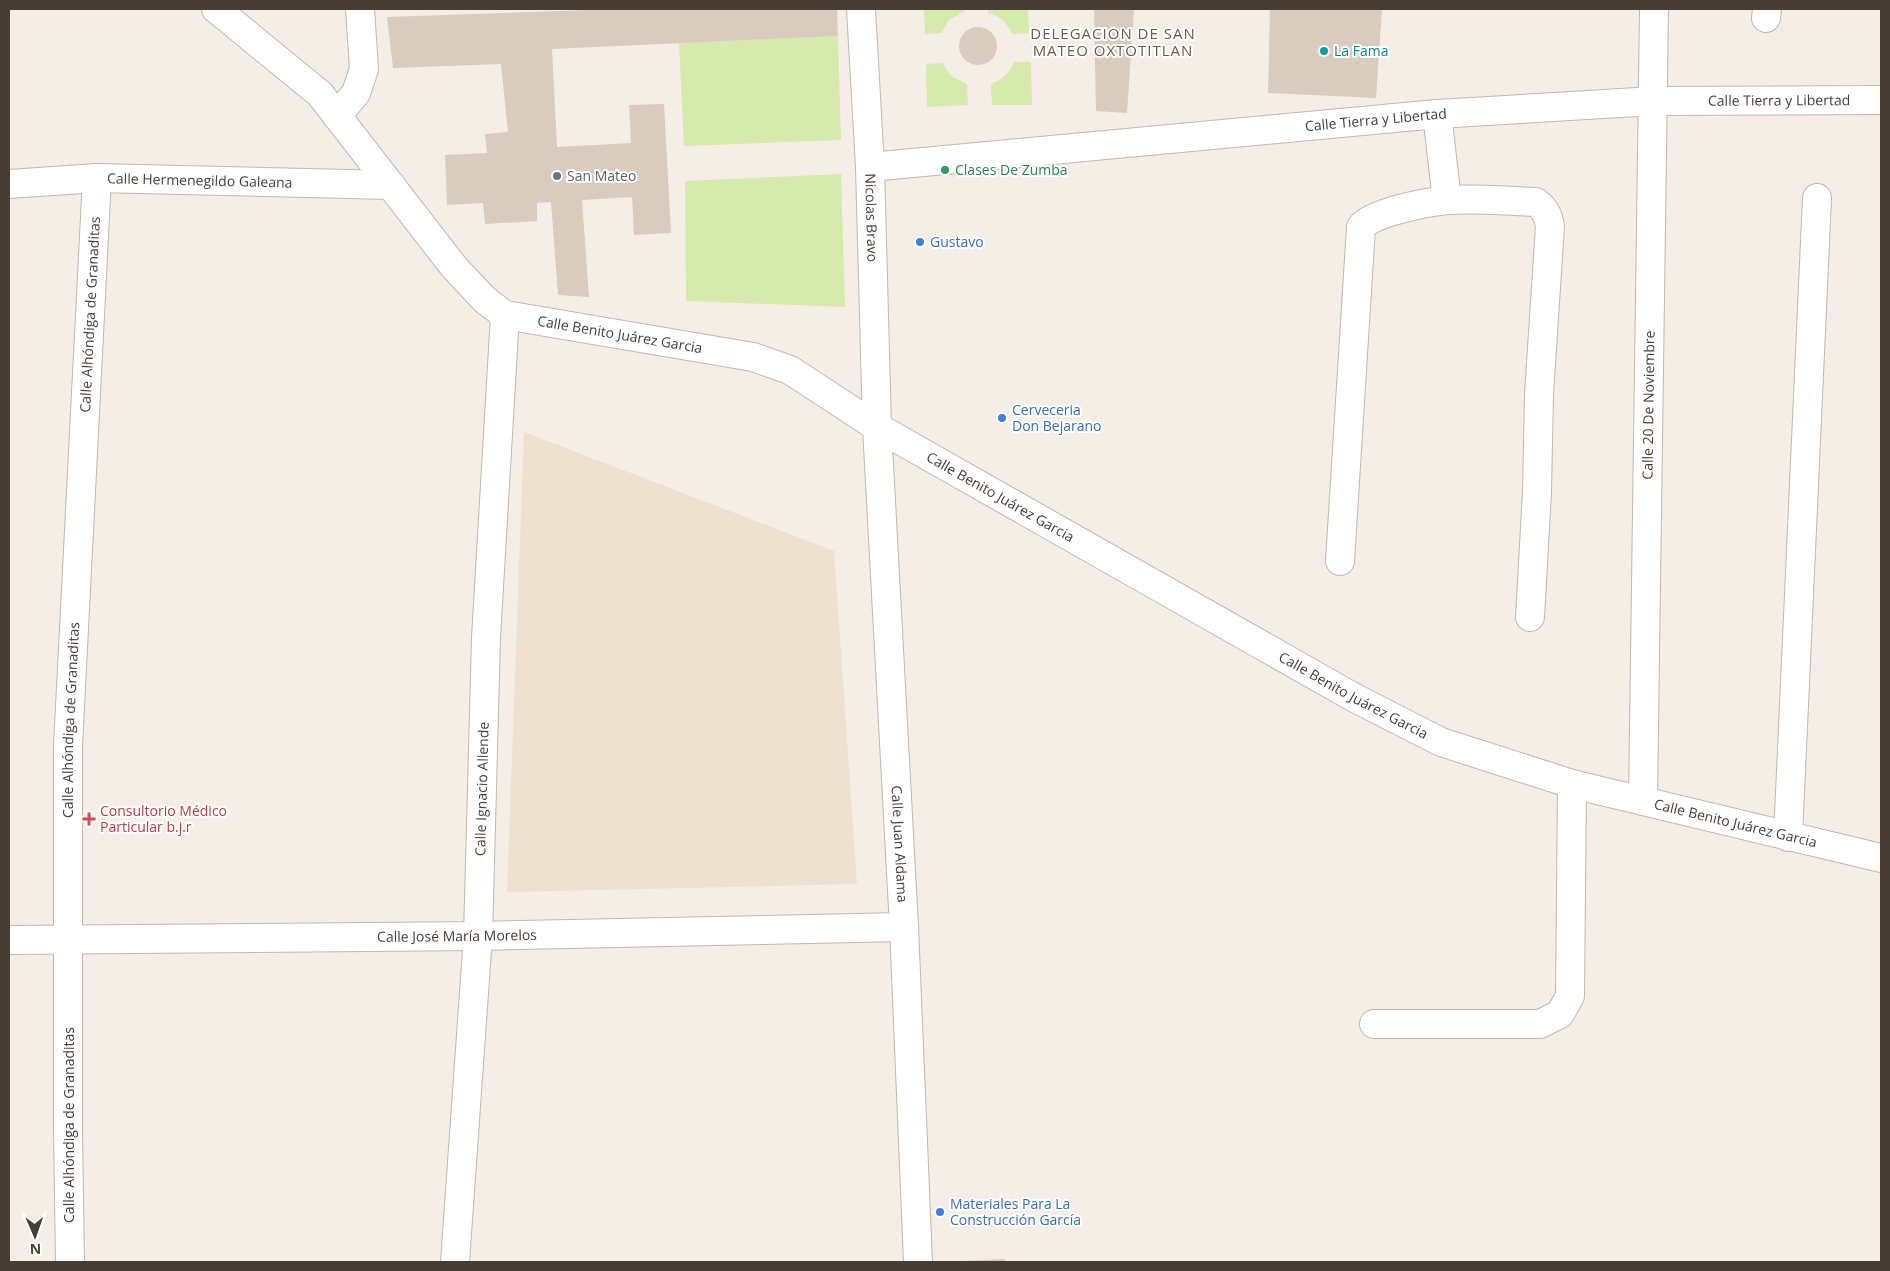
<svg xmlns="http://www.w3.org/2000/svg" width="1890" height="1271" font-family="'Open Sans',sans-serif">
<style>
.education{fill:#eee1cf}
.green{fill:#d5eaac}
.building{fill:#d9cbbd}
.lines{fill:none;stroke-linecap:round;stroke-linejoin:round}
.street-casing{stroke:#c3b7ab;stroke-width:30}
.street{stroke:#fff;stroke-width:28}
.culture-dot{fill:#0f9aa8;stroke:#fff;stroke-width:2}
.leisure-dot{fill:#2e9e5b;stroke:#fff;stroke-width:2}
.worship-dot{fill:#6b7280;stroke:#fff;stroke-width:2}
.shop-dot{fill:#3f7fe0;stroke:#fff;stroke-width:2}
.health-dot{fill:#e0444e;stroke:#fff;stroke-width:2}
.labels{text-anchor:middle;stroke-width:4;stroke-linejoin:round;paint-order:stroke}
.culture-label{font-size:14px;fill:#0d838f;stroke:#fff;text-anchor:start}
.street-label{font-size:14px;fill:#473d35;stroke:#fff}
.leisure-label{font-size:14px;fill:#27864d;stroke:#fff;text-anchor:start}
.worship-label{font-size:14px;fill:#5b616d;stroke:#fff;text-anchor:start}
.shop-label{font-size:14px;fill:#366cbe;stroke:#fff;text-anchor:start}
.health-label{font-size:14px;fill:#be3a42;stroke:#fff;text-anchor:start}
.neighbourhood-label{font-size:15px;letter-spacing:1px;fill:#6a5a4b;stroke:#fff}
</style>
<rect width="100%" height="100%" fill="#f4eee6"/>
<polygon class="education" points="524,432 834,551 857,884 507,892"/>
<g class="green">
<polygon points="924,9 964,9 965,11 949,20 941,33 925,34"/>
<path d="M988 9H1028L1029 33 1013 34C1007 23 1000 16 988 13Z"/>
<polygon points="838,36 841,140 684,146 679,43"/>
<path d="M1014 62H1031L1032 105H992L991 84C1003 80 1009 73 1014 62Z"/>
<polygon points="942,63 951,76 967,84 968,105 927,107 926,64"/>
<polygon points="841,174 845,307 686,301 685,181"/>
</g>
<g class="building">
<polygon points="615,9 837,9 838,36 552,49 557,147 631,143 629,105 664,104 671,233 634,235 632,197 582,200 589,297 558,295 551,202 537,203 537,221 485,224 483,203 447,205 445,155 487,153 485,134 508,132 501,64 393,68 387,17"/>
<polygon points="1094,9 1134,9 1127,113 1096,111"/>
<polygon points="1270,9 1382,9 1376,98 1268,93"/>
<circle cx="978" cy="46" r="19"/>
<polygon points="1005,1259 1005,1262 961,1262 961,1261"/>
</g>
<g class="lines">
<g class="street-casing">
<g id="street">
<path id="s1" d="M216 9 320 94 454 267 485 300 505 315 753 357 790 370 877 427 1353 697 1441 742 1572 784 1881 858"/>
<path id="s2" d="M861 9 870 167 877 427 904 927 918 1262"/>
<polyline points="1766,18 1767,9"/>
<polyline points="1437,114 1447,200"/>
<polyline points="337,116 356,93 364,69 360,9"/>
<path id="s3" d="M870 167 1437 114 1654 101 1881 100"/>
<path id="s4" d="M9 184 97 178 391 185"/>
<path d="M1340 561 1361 227C1373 212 1428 202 1448 200 1477 198 1507 201 1536 202 1545 209 1548 215 1550 226L1539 394 1537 492 1530 617"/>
<path id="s5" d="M1643 801 1654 9"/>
<polyline points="1788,837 1817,198"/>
<path id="s6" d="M9 940 478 936 904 927"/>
<polyline points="1374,1024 1540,1024 1560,1014 1570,996 1572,784"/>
<path id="s7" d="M70 1262 68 1131V746L97 178"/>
<path id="s8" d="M455 1262 478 936 486 638 505 315"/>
</g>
</g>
<use href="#street" class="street"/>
</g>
<circle class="culture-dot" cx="1324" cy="51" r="5"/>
<circle class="leisure-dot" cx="945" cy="170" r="5"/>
<circle class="worship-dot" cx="557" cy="176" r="5"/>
<g class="shop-dot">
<circle cx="920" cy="242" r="5"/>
<circle cx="1002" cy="418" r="5"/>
<circle cx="940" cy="1212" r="5"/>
</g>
<path class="health-dot" d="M86.5 811.5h5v5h5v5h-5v5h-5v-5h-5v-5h5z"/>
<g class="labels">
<g class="culture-label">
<text x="1334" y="56">La Fama</text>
</g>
<g class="street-label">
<text dy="5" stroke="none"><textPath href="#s3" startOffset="912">Calle Tierra y Libertad</textPath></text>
<text dy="5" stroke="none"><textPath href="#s3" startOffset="508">Calle Tierra y Libertad</textPath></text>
<text dy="5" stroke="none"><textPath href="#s4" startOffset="191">Calle Hermenegildo Galeana</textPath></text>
<text dy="5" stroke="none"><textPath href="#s2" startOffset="209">Nicolas Bravo</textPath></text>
<text dy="5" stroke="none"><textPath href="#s7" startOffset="948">Calle Alhóndiga de Granaditas</textPath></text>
<text dy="5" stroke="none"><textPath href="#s1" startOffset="540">Calle Benito Juárez Garcia</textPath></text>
<text dy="5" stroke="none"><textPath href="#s5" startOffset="396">Calle 20 De Noviembre</textPath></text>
<text dy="5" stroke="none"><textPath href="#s1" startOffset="960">Calle Benito Juárez Garcia</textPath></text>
<text dy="5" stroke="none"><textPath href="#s1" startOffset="1365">Calle Benito Juárez Garcia</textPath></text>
<text dy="5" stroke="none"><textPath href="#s7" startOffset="542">Calle Alhóndiga de Granaditas</textPath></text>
<text dy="5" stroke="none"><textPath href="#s8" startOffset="474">Calle Ignacio Allende</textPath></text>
<text dy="5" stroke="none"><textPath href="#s1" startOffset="1770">Calle Benito Juárez Garcia</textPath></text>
<text dy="5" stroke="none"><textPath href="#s2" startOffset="836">Calle Juan Aldama</textPath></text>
<text dy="5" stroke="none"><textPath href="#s6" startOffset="448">Calle José María Morelos</textPath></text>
<text transform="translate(69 1125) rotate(-90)" y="5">Calle Alhóndiga de Granaditas</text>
</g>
<g class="leisure-label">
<text x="955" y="175">Clases De Zumba</text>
</g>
<g class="worship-label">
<text x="567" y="181">San Mateo</text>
</g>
<g class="shop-label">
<text x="930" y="247">Gustavo</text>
<text x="1012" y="415">Cerveceria<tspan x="1012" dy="16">Don Bejarano</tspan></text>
<text x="950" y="1209">Materiales Para La<tspan x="950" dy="16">Construcción García</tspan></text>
</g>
<g class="health-label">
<text x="100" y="816">Consultorio Médico<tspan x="100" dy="16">Particular b.j.r</tspan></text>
</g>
<g class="neighbourhood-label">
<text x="1113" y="39">DELEGACION DE SAN<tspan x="1113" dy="17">MATEO OXTOTITLAN</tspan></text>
</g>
</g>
<rect width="1890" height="1271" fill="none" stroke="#473d35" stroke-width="20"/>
<g transform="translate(35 1236) rotate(178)" stroke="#ffffff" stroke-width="4" paint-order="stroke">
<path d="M0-4L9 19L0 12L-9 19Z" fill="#473d35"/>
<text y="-8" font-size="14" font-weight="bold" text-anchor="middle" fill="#473d35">N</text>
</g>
</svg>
